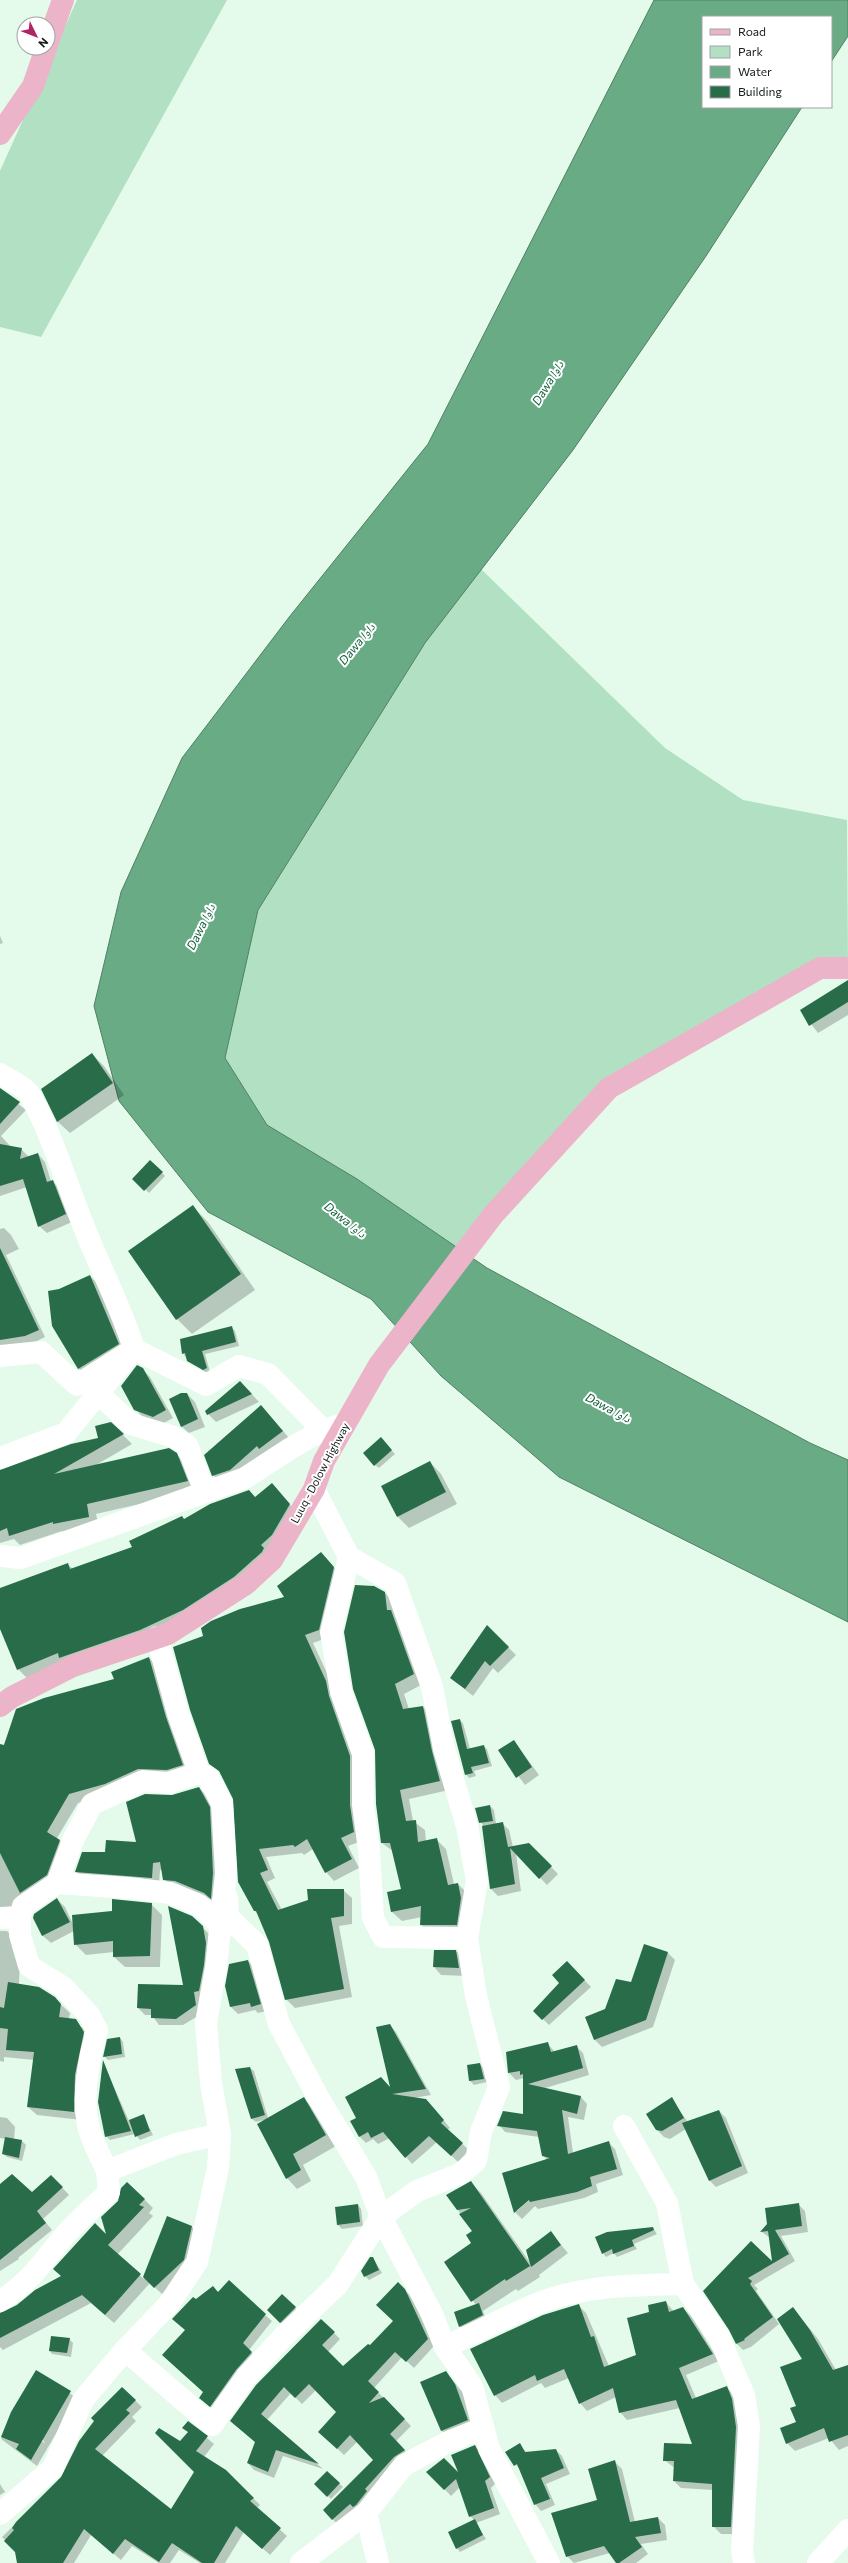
<svg xmlns="http://www.w3.org/2000/svg" width="848" height="2563" font-family="Commissioner,'Noto Naskh Arabic',sans-serif">
<style>
.green{fill:#b1e0c3}
.water{fill:#69ab85;stroke:#508064}
.shadow{fill:#0003;fill-rule:evenodd}
.building{fill:#296c49}
.lines{fill:none;stroke-linecap:round;stroke-linejoin:round}
.minor{stroke:#fff;stroke-width:22}
.major{stroke:#ecb4c8;stroke-width:22}
.labels{text-anchor:middle;stroke-width:4;stroke-linejoin:round;paint-order:stroke}
.street-label{font-size:11px;fill:#141c17;stroke:#fff}
.water-label{font-size:12px;font-style:italic;fill:#11613c;stroke:#fff}
</style>
<rect width="100%" height="100%" fill="#e4fbec"/>
<g class="green">
<polygon points="77,0 227,0 41,337 0,327 0,171"/>
<polygon points="481,569 665,748 743,800 847,820 848,973 820,973 612,1092 465,1254 357,1179 267,1125 225,1058 258,910 425,643"/>
</g>
<polygon class="water" points="654,0 848,0 848,36 831,62 831,17 703,17 703,107 802,107 706,256 573,450 425,643 258,910 225,1058 267,1125 357,1179 487,1268 810,1443 848,1460 848,1622 559,1477 441,1376 371,1299 208,1212 119,1101 94,1006 121,892 182,758 290,616 428,444"/>
<g class="shadow">
<polygon points="0,936 3,943 0,944"/>
<polygon points="848,988 848,1015 818,1033 801,1011"/>
<polygon points="92,1054 104,1066 124,1095 70,1133 58,1122 42,1089"/>
<polygon points="0,1090 26,1110 1,1136 11,1147 21,1149 29,1157 38,1154 45,1162 51,1181 60,1188 72,1222 47,1233 39,1226 27,1187 0,1196"/>
<polygon points="150,1161 165,1176 149,1193 134,1179"/>
<polygon points="193,1207 208,1222 255,1290 192,1334 177,1319"/>
<polygon points="4,1228 11,1235 19,1249 6,1255 45,1337 33,1343 0,1349 0,1229"/>
<polygon points="90,1276 100,1286 129,1354 89,1379 79,1369 53,1326 60,1290"/>
<polygon points="231,1327 235,1331 239,1346 205,1354 210,1372 207,1373 188,1361 183,1353"/>
<polygon points="142,1369 150,1377 173,1418 162,1424 143,1417 135,1409"/>
<polygon points="248,1390 259,1402 216,1422 208,1414"/>
<polygon points="187,1394 195,1402 205,1427 189,1433 181,1426"/>
<polygon points="261,1406 290,1439 221,1483 213,1475"/>
<polygon points="111,1423 132,1444 96,1465 176,1454 186,1464 197,1491 96,1514 99,1527 64,1533 62,1531 20,1545 14,1539 0,1543 0,1470 5,1471 99,1439"/>
<polygon points="384,1442 395,1454 379,1468 375,1465"/>
<polygon points="430,1462 441,1474 457,1504 409,1528 398,1517"/>
<polygon points="272,1484 299,1515 281,1545 192,1619 28,1679 18,1669 0,1628 0,1589 67,1564 73,1569 134,1548 184,1520 249,1491 256,1498"/>
<polygon points="329,1562 342,1577 327,1638 313,1643 335,1690 359,1765 362,1841 348,1846 359,1868 334,1881 326,1872 313,1849 304,1855 302,1853 266,1857 275,1878 267,1882 282,1910 343,1890 352,1898 352,1924 339,1926 352,1997 295,2008 286,1999 270,1941 259,1915 255,1911 234,1798 222,1774 210,1763 204,1636 285,1597"/>
<polygon points="384,1592 394,1602 423,1684 404,1694 409,1709 423,1707 432,1716 449,1790 409,1799 413,1821 425,1830 426,1842 436,1839 446,1849 454,1884 458,1884 467,1893 466,1934 431,1934 421,1925 422,1917 402,1921 392,1912 403,1890 394,1852 382,1843"/>
<polygon points="487,1626 516,1655 498,1673 493,1668 473,1696 451,1678"/>
<polygon points="149,1658 158,1667 191,1774 78,1803 57,1838 68,1849 30,1901 22,1893 21,1909 0,1918 0,1755 17,1710 115,1680"/>
<polygon points="459,1720 463,1723 470,1749 483,1746 487,1749 492,1766 474,1771 476,1776 469,1778 466,1774"/>
<polygon points="514,1741 539,1775 525,1785 499,1750"/>
<polygon points="199,1788 206,1795 216,1815 220,1880 212,1900 183,1888 172,1886 164,1879 162,1869 160,1870 159,1885 83,1879 76,1871 106,1853 138,1843 172,1796"/>
<polygon points="490,1806 494,1810 496,1824 502,1823 509,1830 513,1847 529,1844 558,1874 547,1885 516,1853 521,1891 498,1896 491,1889 483,1826 476,1809"/>
<polygon points="57,1899 65,1907 73,1924 151,1904 162,1915 160,1967 125,1967 114,1957 114,1952 86,1955 75,1944 74,1931 51,1943 43,1936 34,1917"/>
<polygon points="192,1917 209,1934 203,2013 183,2025 159,2025 152,2015 145,2015 138,2008 139,1985 185,1986"/>
<path d="M0 1931H7L16 1940 20 1959 19 1984 54 1998 70 2013 69 2019 75 2020 92 2041 82 2120 37 2115 28 2107 34 2060 4 2057V2062L0 2061ZM80 2027H82L87 2035 85 2036Z"/>
<polygon points="645,1945 668,1953 675,1960 653,2027 602,2047 594,2039 606,2010 632,1983"/>
<polygon points="456,1951 464,1959 466,1976 441,1975 434,1967"/>
<polygon points="248,1961 255,1968 267,2011 258,2013 255,2010 238,2014 231,2007 226,1986"/>
<polygon points="567,1962 591,1987 549,2025 535,2011 561,1983"/>
<polygon points="390,2025 396,2032 431,2095 414,2098 433,2107 450,2128 447,2130 469,2150 458,2162 437,2142 412,2164 390,2138 378,2144 373,2139 366,2143 359,2136 357,2118 391,2089"/>
<polygon points="120,2038 123,2042 125,2057 108,2060 104,2056"/>
<path d="M547 2043 555 2052 576 2046 583 2053 589 2075 542 2089 581 2097 587 2104 584 2120 568 2117 573 2153 608 2142 615 2149 623 2175 596 2184 598 2192 584 2198 538 2209 535 2206 522 2219 515 2212 503 2173 547 2160 543 2155 539 2137 505 2132 499 2125 524 2115V2078L516 2080 509 2073 507 2053ZM533 2197 517 2211V2209Z"/>
<polygon points="103,2062 129,2121 143,2115 153,2135 140,2140 135,2134 110,2140 106,2136 101,2115 100,2090"/>
<polygon points="480,2064 483,2068 487,2082 474,2085 470,2081 468,2066"/>
<polygon points="250,2068 254,2071 268,2118 303,2098 314,2109 336,2146 303,2165 311,2181 297,2189 287,2178 264,2120 256,2122 252,2119 236,2070"/>
<polygon points="671,2099 688,2122 719,2111 726,2118 748,2173 716,2187 709,2180 686,2129 670,2139 664,2137 656,2129"/>
<polygon points="0,2117 7,2118 15,2127 14,2140 22,2141 26,2145 22,2161 7,2157 3,2154 6,2139 0,2138"/>
<polygon points="58,2183 69,2195 43,2219 52,2230 18,2258 19,2259 0,2271 0,2185 32,2193"/>
<polygon points="471,2183 481,2193 531,2264 551,2233 568,2253 539,2275 540,2277 518,2291 516,2289 483,2311 486,2319 463,2330 460,2326 476,2305 445,2262 472,2243 473,2231 457,2209"/>
<polygon points="144,2199 153,2208 149,2213 153,2216 117,2255 144,2279 168,2217 192,2227 199,2234 186,2270 162,2294 150,2283 114,2323 91,2303 3,2350 0,2347 0,2314 7,2312 35,2291 62,2277 107,2237"/>
<polygon points="798,2204 805,2211 808,2232 781,2236 795,2261 754,2285 758,2289 756,2291 779,2324 751,2347 743,2350 737,2344 751,2242 773,2264 770,2238 762,2232"/>
<polygon points="358,2205 361,2209 363,2226 342,2229 338,2225 336,2208"/>
<polygon points="653,2228 657,2234 634,2244 637,2249 617,2257 614,2253 606,2257 603,2253"/>
<polygon points="373,2258 382,2273 369,2280 365,2276"/>
<polygon points="398,2284 411,2296 434,2346 414,2368 402,2357 374,2388 411,2426 396,2441 411,2457 339,2526 324,2510 374,2460 357,2442 344,2455 326,2438 338,2412 316,2390 302,2404 291,2393 267,2420 323,2469 283,2456 274,2478 254,2470 248,2463 256,2443 238,2427 321,2320 340,2339 328,2352 343,2368 370,2347 394,2321"/>
<polygon points="218,2293 265,2315 272,2321 249,2350 258,2360 217,2412 207,2404 186,2330"/>
<polygon points="282,2295 299,2312 284,2326 268,2310"/>
<polygon points="666,2302 674,2312 683,2308 691,2316 719,2361 686,2375 696,2398 726,2387 734,2395 739,2407 738,2534 721,2534 713,2526 713,2490 681,2488 674,2481 675,2468 664,2460 694,2445 680,2408 627,2420 620,2412 616,2397 587,2411 580,2403 569,2378 545,2388 541,2383 502,2403 495,2395 579,2306 586,2313 609,2366 638,2355 650,2312"/>
<polygon points="793,2308 818,2339 836,2370 848,2367 848,2446 839,2450 829,2438 795,2451 787,2443 797,2423 803,2359"/>
<polygon points="57,2337 69,2339 73,2343 71,2357 52,2354 49,2350"/>
<polygon points="36,2372 77,2398 37,2466 1,2439 14,2412 45,2444 22,2397"/>
<polygon points="446,2372 463,2393 475,2428 450,2439 442,2431 422,2382"/>
<polygon points="122,2388 142,2407 132,2417 136,2421 102,2456 171,2510 195,2472 180,2442 189,2433 188,2422 214,2444 204,2457 225,2470 260,2505 257,2508 287,2536 270,2555 244,2532 225,2563 200,2563 179,2550 170,2563 159,2563 132,2546 121,2560 91,2535 74,2563 20,2563 16,2551 2,2537 62,2478"/>
<polygon points="519,2444 527,2453 556,2450 562,2456 570,2474 546,2484 555,2505 541,2511 535,2504 521,2471 506,2452"/>
<polygon points="475,2446 481,2452 495,2484 491,2488 500,2514 476,2523 486,2539 460,2552 457,2548 475,2521 470,2516 460,2487 451,2496 428,2472 461,2476"/>
<polygon points="615,2462 622,2469 635,2522 658,2518 665,2525 667,2540 641,2544 648,2554 636,2563 617,2563 610,2553 574,2563 567,2556 598,2501"/>
<polygon points="327,2472 343,2487 331,2499 316,2484"/>
<polygon points="0,2484 5,2492 0,2495"/>
</g>
<g class="building">
<polygon points="848,980 848,1002 809,1026 800,1010"/>
<polygon points="92,1053 113,1083 57,1122 41,1089"/>
<polygon points="0,1088 20,1102 0,1124"/>
<polygon points="0,1144 22,1148 20,1159 38,1153 47,1182 53,1180 66,1214 38,1227 23,1179 0,1186"/>
<polygon points="150,1160 163,1172 144,1191 132,1179"/>
<polygon points="193,1205 241,1274 176,1320 128,1251"/>
<polygon points="0,1248 39,1330 25,1336 0,1340"/>
<polygon points="90,1275 119,1344 78,1369 52,1326 48,1291 59,1289"/>
<polygon points="232,1326 236,1342 202,1351 207,1368 203,1370 187,1361 185,1353 182,1354 180,1339"/>
<polygon points="137,1365 143,1368 166,1410 153,1417 134,1410 121,1386"/>
<polygon points="240,1381 252,1394 207,1415 205,1411"/>
<polygon points="181,1393 187,1393 198,1419 181,1427 169,1399"/>
<polygon points="261,1405 283,1431 259,1449 257,1446 230,1470 212,1476 204,1455"/>
<polygon points="111,1422 124,1434 54,1474 169,1448 177,1453 188,1481 87,1504 89,1517 53,1524 53,1522 9,1536 7,1528 0,1531 0,1470 71,1444 98,1438 95,1426"/>
<polygon points="381,1437 392,1450 374,1466 363,1453"/>
<polygon points="430,1461 446,1492 397,1517 381,1486"/>
<polygon points="272,1483 290,1504 272,1535 261,1545 264,1548 262,1552 234,1577 183,1610 140,1630 59,1658 58,1653 17,1670 0,1629 0,1588 68,1563 70,1569 132,1547 129,1541 182,1516 184,1519 210,1504 249,1490 255,1497"/>
<polygon points="321,1552 334,1567 319,1630 305,1635 326,1681 329,1696 350,1756 350,1805 354,1832 341,1838 352,1859 325,1873 307,1839 295,1847 293,1845 259,1849 268,1870 260,1873 278,1910 308,1900 307,1889 344,1889 344,1916 331,1918 344,1989 285,2000 269,1942 256,1911 254,1911 238,1882 233,1799 219,1771 209,1764 190,1710 173,1647 203,1636 201,1628 211,1621 240,1609 284,1597 277,1586"/>
<polygon points="355,1585 374,1586 385,1592 387,1610 391,1610 414,1674 395,1684 403,1709 423,1706 432,1751 440,1781 400,1790 406,1821 416,1820 418,1842 437,1838 448,1885 458,1883 461,1898 457,1925 420,1925 421,1906 391,1912 387,1892 401,1889 390,1843 381,1843 376,1804 375,1750 353,1689 344,1632"/>
<polygon points="487,1625 509,1647 490,1666 485,1661 465,1689 450,1678"/>
<polygon points="149,1657 166,1717 183,1765 167,1770 138,1769 105,1784 69,1794 47,1832 60,1840 47,1875 20,1893 0,1853 0,1744 4,1745 16,1709 44,1698 114,1679 111,1672"/>
<polygon points="460,1719 467,1749 484,1745 489,1763 471,1767 473,1773 465,1775 451,1721"/>
<polygon points="514,1740 532,1767 516,1778 498,1750"/>
<polygon points="199,1787 210,1807 213,1873 211,1899 204,1893 175,1881 163,1880 160,1862 153,1863 152,1878 75,1872 82,1852 105,1852 106,1840 136,1842 126,1802 145,1794 172,1795"/>
<polygon points="490,1805 493,1821 479,1823 475,1808"/>
<polygon points="503,1822 508,1847 529,1843 552,1866 539,1879 510,1848 515,1884 490,1889 482,1826"/>
<polygon points="57,1898 70,1922 42,1936 33,1918 34,1914"/>
<polygon points="112,1899 152,1903 150,1956 113,1957 113,1941 74,1945 72,1915 112,1911"/>
<polygon points="168,1906 192,1916 203,1926 206,1943 204,1965 199,1991 194,1992 196,2005 176,2019 151,2018 151,2009 137,2008 138,1984 183,1985"/>
<polygon points="644,1944 668,1952 646,2020 594,2040 585,2017 605,2009 616,1979 631,1982"/>
<polygon points="434,1950 456,1950 459,1968 433,1967"/>
<polygon points="248,1960 261,2004 251,2007 250,2003 230,2007 225,1986 229,1964"/>
<polygon points="567,1961 585,1980 542,2020 533,2011 559,1983 552,1975"/>
<polygon points="8,1982 39,1987 55,1997 61,2004 59,2017 76,2019 84,2032 75,2075 74,2112 27,2107 34,2052 6,2050 8,2029 0,2028 0,2007 4,2008"/>
<polygon points="390,2024 426,2089 392,2094 426,2099 444,2120 441,2123 463,2143 451,2156 429,2136 405,2158 383,2132 371,2138 368,2132 359,2137 350,2121 356,2118 345,2097 381,2077 390,2087 376,2027"/>
<polygon points="120,2037 122,2054 103,2057 107,2039"/>
<polygon points="548,2042 551,2052 577,2045 583,2068 528,2084 581,2096 577,2114 562,2110 568,2154 609,2141 617,2169 590,2177 592,2186 577,2192 530,2202 529,2200 514,2213 502,2173 550,2158 542,2156 537,2131 497,2126 503,2111 523,2114 523,2074 520,2075 520,2071 508,2073 506,2052"/>
<polygon points="103,2060 131,2131 105,2137 98,2102"/>
<polygon points="480,2063 484,2079 469,2081 467,2065"/>
<polygon points="250,2067 265,2115 251,2119 235,2069"/>
<polygon points="304,2097 326,2135 293,2154 301,2170 286,2179 257,2124"/>
<polygon points="672,2097 684,2118 662,2131 656,2130 646,2114"/>
<polygon points="719,2110 742,2166 709,2181 682,2123"/>
<polygon points="144,2114 150,2131 135,2137 129,2120"/>
<polygon points="5,2137 22,2140 19,2158 2,2154"/>
<polygon points="12,2174 32,2192 51,2175 63,2187 37,2211 46,2223 0,2260 0,2184"/>
<polygon points="471,2181 530,2266 506,2281 505,2279 471,2302 444,2262 471,2243 466,2235 472,2231 459,2214 471,2208 457,2210 446,2195"/>
<polygon points="127,2182 145,2199 139,2205 144,2207 108,2245 141,2274 105,2315 82,2295 0,2338 0,2313 17,2305 35,2290 61,2276 53,2269 95,2223 106,2234 101,2217 118,2201 121,2188"/>
<polygon points="799,2203 802,2226 775,2230 789,2254 748,2278 752,2281 750,2284 773,2317 744,2339 745,2340 736,2344 729,2330 703,2291 751,2241 772,2261 768,2231 760,2232 767,2224 765,2208"/>
<polygon points="358,2204 360,2222 337,2225 335,2207"/>
<polygon points="167,2216 192,2226 184,2260 154,2288 143,2277"/>
<polygon points="653,2227 654,2230 632,2240 634,2246 613,2254 612,2249 602,2254 595,2237 607,2232"/>
<polygon points="551,2231 561,2245 531,2267 526,2250"/>
<polygon points="370,2257 373,2257 379,2270 364,2277 361,2271"/>
<polygon points="229,2280 266,2314 243,2343 252,2352 236,2370 210,2407 199,2398 203,2392 162,2355 185,2330 172,2319 193,2297 196,2299 213,2286 218,2292"/>
<polygon points="398,2282 405,2289 428,2339 406,2362 395,2352 368,2381 379,2392 369,2403 384,2397 405,2419 390,2434 405,2450 394,2457 365,2489 367,2491 356,2505 353,2507 350,2504 332,2520 323,2510 373,2460 350,2435 337,2449 318,2432 336,2412 309,2384 295,2398 284,2387 261,2414 319,2464 276,2450 268,2472 247,2463 255,2442 230,2421 256,2385 321,2319 335,2332 322,2345 343,2366 368,2344 370,2345 393,2321 376,2305"/>
<polygon points="282,2294 296,2307 280,2323 267,2310"/>
<polygon points="666,2301 669,2312 683,2307 713,2354 679,2368 692,2399 727,2386 732,2399 736,2427 731,2527 712,2527 712,2484 673,2481 674,2461 663,2461 664,2443 692,2444 676,2400 619,2413 613,2388 579,2404 564,2369 537,2381 535,2375 494,2396 470,2349 543,2315 579,2304 591,2337 594,2336 604,2367 636,2355 627,2318 649,2312 648,2305"/>
<polygon points="479,2303 483,2315 459,2327 454,2312"/>
<polygon points="793,2307 810,2330 833,2370 848,2365 848,2435 829,2442 824,2428 786,2444 780,2428 796,2422 790,2408 796,2406 780,2367 802,2359 777,2319"/>
<polygon points="51,2336 70,2338 67,2353 49,2351"/>
<polygon points="36,2370 71,2391 31,2460 16,2449 19,2444 1,2437 11,2412"/>
<polygon points="446,2371 455,2384 468,2420 441,2431 420,2382"/>
<polygon points="122,2387 136,2400 126,2410 130,2413 95,2449 171,2509 194,2472 155,2433 159,2428 180,2441 188,2432 182,2428 188,2421 208,2436 196,2451 226,2470 254,2498 250,2501 281,2528 262,2549 236,2526 214,2563 202,2563 172,2543 159,2562 125,2539 113,2554 84,2529 63,2563 17,2563 15,2552 4,2541 14,2530 12,2528 16,2522 61,2477 79,2441 94,2421 91,2418"/>
<polygon points="520,2443 525,2452 556,2449 564,2468 541,2478 550,2499 534,2505 517,2464 514,2466 505,2452"/>
<polygon points="475,2445 490,2477 485,2481 494,2508 469,2517 456,2479 444,2490 426,2472 444,2458 458,2472 451,2455"/>
<polygon points="615,2460 630,2522 658,2517 661,2533 635,2537 642,2547 619,2563 616,2563 604,2546 566,2557 551,2513 597,2500 588,2469"/>
<polygon points="327,2471 340,2483 327,2497 314,2484"/>
<polygon points="475,2519 483,2535 456,2549 448,2532"/>
</g>
<g class="lines">
<g class="minor">
<path d="M0 1074C8 1079 25 1087 30 1095 53 1137 66 1183 84 1227 100 1268 121 1307 134 1349L66 1433 0 1458"/>
<polyline points="0,1356 41,1352 77,1385 134,1349 206,1385 239,1366 268,1374 323,1430"/>
<polyline points="99,1394 131,1424 174,1437 187,1445 205,1492"/>
<polyline points="314,1489 349,1557 331,1632 341,1692 363,1754 363,1805 369,1850 373,1918 383,1937 467,1938"/>
<polyline points="0,1556 21,1558 245,1478 291,1448 323,1430 337,1426"/>
<polyline points="57,1883 73,1840 92,1804 143,1781 168,1783 199,1773"/>
<polyline points="227,1898 228,1917 257,1945 279,2024 319,2099 366,2177 381,2217 432,2314 445,2347 472,2386 489,2449 549,2563"/>
<polyline points="20,1917 23,1906 57,1883 129,1888 170,1893 199,1905 220,1925"/>
<path d="M0 1918 20 1917V1935L29 1966 63 1987 89 2015 97 2030C89 2058 82 2096 88 2125 91 2140 101 2157 107 2171L176 2144 220 2134"/>
<polyline points="624,2126 667,2203 683,2284 719,2337 744,2395 749,2426 742,2551 744,2563"/>
<path d="M0 2301C29 2284 44 2260 65 2235 78 2220 95 2206 109 2192L107 2171"/>
<path d="M445 2347C476 2333 507 2316 539 2303 585 2285 635 2285 683 2284"/>
<polyline points="125,2350 212,2425 246,2377 284,2336 338,2284 381,2217 417,2191 460,2174 476,2161 481,2132 499,2087 476,1996 467,1938 477,1881 467,1826 444,1749 432,1687 395,1583 349,1557"/>
<polyline points="366,2513 378,2563"/>
<polyline points="0,2514 53,2468 83,2400 125,2350 169,2304 197,2262 218,2168 220,2134 211,2083 206,2023 216,1967 226,1873 222,1804 208,1777 199,1773 178,1714 157,1637"/>
<polyline points="301,2563 366,2513 404,2465 448,2442 483,2428"/>
<polyline points="818,2563 848,2530"/>
</g>
<g class="major">
<polyline points="48,42 63,0"/>
<polyline points="0,134 33,86 46,48"/>
<polyline points="0,1706 12,1697 73,1666 168,1634 246,1584 272,1560 314,1489 324,1461 379,1365 493,1215 609,1088 820,968 848,968"/>
</g>
</g>
<g class="labels">
<g class="street-label">
<text transform="translate(320 1473) rotate(-62)" y="4">Luuq - Dolow Highway</text>
</g>
<g class="water-label">
<text transform="translate(548 383) rotate(-59)" y="4">Dawa داوا</text>
<text transform="translate(357 644) rotate(-51)" y="4">Dawa داوا</text>
<text transform="translate(201 927) rotate(-64)" y="4">Dawa داوا</text>
<text transform="translate(345 1220) rotate(38)" y="4">Dawa داوا</text>
<text transform="translate(608 1408) rotate(28)" y="4">Dawa داوا</text>
</g>
</g>
<rect x="702" y="16" width="130" height="92" fill="#ffffff" stroke="#a1a4a2"/>
<rect x="710" y="29" width="20" height="6" fill="#ecb4c8" stroke="#a1a4a2"/>
<text x="738" y="36" font-size="12" fill="#141c17">Road</text>
<rect x="710" y="46" width="20" height="12" fill="#b1e0c3" stroke="#a1a4a2"/>
<text x="738" y="56" font-size="12" fill="#141c17">Park</text>
<rect x="710" y="66" width="20" height="12" fill="#69ab85" stroke="#a1a4a2"/>
<text x="738" y="76" font-size="12" fill="#141c17">Water</text>
<rect x="710" y="86" width="20" height="12" fill="#296c49" stroke="#a1a4a2"/>
<text x="738" y="96" font-size="12" fill="#141c17">Building</text>
<g transform="translate(36 36) rotate(133)"><circle r="19" fill="#ffffff" stroke="#a1a4a2"/>
<path d="M0-3L7 15L0 10L-7 15Z" fill="#af2464"/>
<text y="-6" font-size="11" font-weight="bold" text-anchor="middle" fill="#141c17">N</text>
</g>
</svg>
